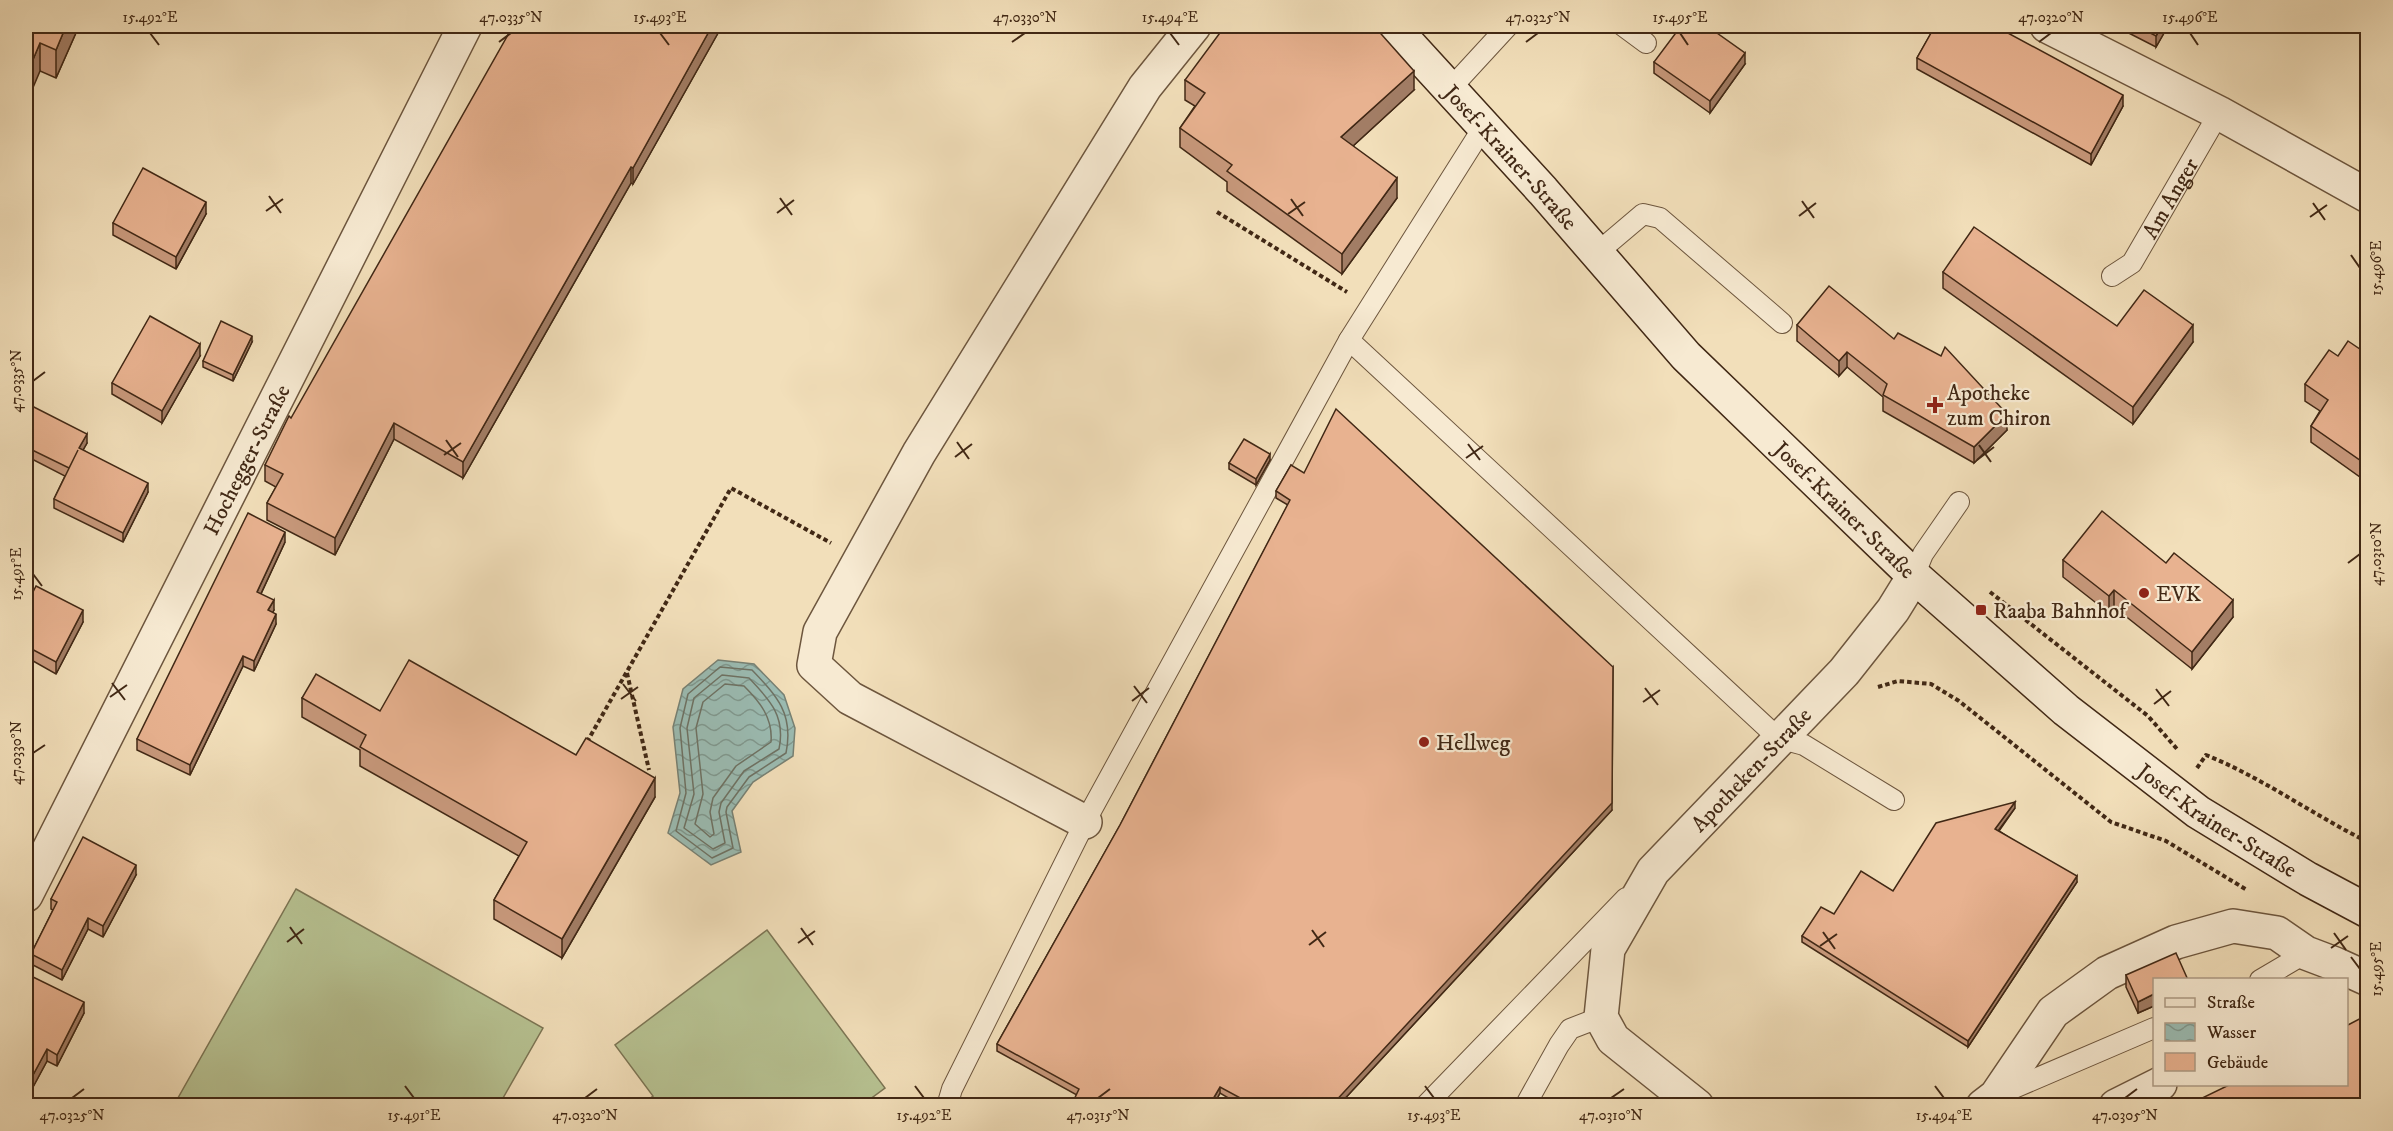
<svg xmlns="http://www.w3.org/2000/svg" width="2393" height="1131" font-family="'IM FELL DW Pica',serif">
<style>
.pitch{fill:#b7c292;stroke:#7c7554;stroke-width:1.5}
.water{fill:url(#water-waves);stroke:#778174;stroke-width:1.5}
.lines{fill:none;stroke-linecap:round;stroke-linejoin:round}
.shore{stroke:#6e7264;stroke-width:1.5}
.service-casing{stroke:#6d563e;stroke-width:22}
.minor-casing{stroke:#6d563e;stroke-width:36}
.secondary-casing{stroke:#412815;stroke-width:36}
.path{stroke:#412815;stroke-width:4;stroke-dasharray:4.5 3;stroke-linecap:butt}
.service{stroke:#f7ead2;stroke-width:20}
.minor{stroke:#f7ead2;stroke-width:33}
.secondary{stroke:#f7ead2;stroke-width:33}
.wall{fill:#c8997c;stroke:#412815;stroke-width:1.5}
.shaded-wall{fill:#a27d65;stroke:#412815;stroke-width:1.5}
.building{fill:#e8b290;stroke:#412815;stroke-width:1.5}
.ticks{fill:none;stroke:#412815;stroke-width:2}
.poi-dot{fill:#8f2418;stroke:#f7ead2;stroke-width:2}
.labels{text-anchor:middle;stroke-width:4.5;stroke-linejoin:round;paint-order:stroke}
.street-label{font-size:22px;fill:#412815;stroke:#f7ead2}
.poi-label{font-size:22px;fill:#412815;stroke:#f7ead2;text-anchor:start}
.neatline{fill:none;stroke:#412815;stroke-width:2}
.ticks-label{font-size:15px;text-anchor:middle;fill:#412815}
</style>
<defs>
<pattern id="water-waves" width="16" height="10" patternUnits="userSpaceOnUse" patternTransform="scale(1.5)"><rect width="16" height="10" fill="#9bbcb3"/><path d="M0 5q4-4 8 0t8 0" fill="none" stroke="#809990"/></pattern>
</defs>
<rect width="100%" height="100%" fill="#f2dfba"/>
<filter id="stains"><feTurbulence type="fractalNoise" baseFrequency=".00333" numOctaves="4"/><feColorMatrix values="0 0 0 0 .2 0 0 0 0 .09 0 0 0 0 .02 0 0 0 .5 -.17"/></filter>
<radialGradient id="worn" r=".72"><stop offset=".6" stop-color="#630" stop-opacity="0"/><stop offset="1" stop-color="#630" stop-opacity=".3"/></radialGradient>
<g class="pitch">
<polygon points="296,889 543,1028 499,1105 174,1105"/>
<polygon points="767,930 885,1088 862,1105 642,1105 653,1096 615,1045"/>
</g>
<polygon class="water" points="718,660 754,664 784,695 795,728 793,756 753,782 732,811 741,852 711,865 668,833 680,793 673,727 683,689"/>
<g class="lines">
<g class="shore">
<path d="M720 667 752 670C777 696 794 714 786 753L749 777 727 807 726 812 733 848 712 858 676 831 686 793 680 728 688 694Z"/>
<path d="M722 675 749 678C769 699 786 716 779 749L744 771 721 803 719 812 725 843 713 849 684 828 694 794 687 728 694 698Z"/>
<path d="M725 684 744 686C760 702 773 718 771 742L736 766 713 798 710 812 714 834 710 837 695 824 703 794 696 728 703 702Z"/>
</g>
<g class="service-casing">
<g id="service">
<polyline points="1623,26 1646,43"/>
<polyline points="1450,89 1508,26"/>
<polyline points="1597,253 1643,214 1660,218 1782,323"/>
<path id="s1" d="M2112 276 2132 263 2219 113"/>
<polyline points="1349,340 1778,738 1804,745 1894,800"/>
<polyline points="1914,576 1923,554 1959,502"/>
<polyline points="2260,980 2306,953"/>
<polyline points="2000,1094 2154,1028"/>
<polyline points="947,1106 952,1089 1085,822 1349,340 1484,126"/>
<polyline points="1425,1106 1626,898"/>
<polyline points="1525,1106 1559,1045 1570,1029 1601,1017"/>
</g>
</g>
<g class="minor-casing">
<g id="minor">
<polyline points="2047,26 2219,113 2368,196"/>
<polyline points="1085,822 850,698 814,665 820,632 919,453 1145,87 1194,26"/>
<path id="s2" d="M26 895 465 26"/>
<path id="s3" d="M1697 1106 1613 1039 1601 1017 1608 949 1653 871 1844 672 1893 610 1914 576"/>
<polyline points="1983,1106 1996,1096 2053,1012 2107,973 2176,942 2233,926 2277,933 2306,953 2335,964 2368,979"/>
<polyline points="2116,1106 2160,1084"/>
</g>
</g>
<g class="secondary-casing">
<g id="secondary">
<path id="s4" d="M1392 26 1543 191 1686 356 1914 576 2066 710 2198 812 2308 879 2368 911"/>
</g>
</g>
<g class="path">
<polyline points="1217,212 1347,292"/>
<polyline points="1990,592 2148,716 2177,749"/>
<polyline points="627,673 649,770"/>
<polyline points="1878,687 1898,681 1931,684 1959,701 2111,822 2166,841 2247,890"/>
<polyline points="587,742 731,488 831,543"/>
<path d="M2197 768 2206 755C2263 778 2313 815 2368 842"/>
</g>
<use href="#service" class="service"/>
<use href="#minor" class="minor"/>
<use href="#secondary" class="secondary"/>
</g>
<g class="wall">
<polygon points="26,26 79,26 56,78 40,71"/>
<polygon points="722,26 633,184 631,183 463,478 394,439 335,555 267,520 267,503 276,487 265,481 265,465"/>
<polygon points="1927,26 1995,26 2123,106 2091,165 1917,69 1917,58 1934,28"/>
<polygon points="2115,26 2168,26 2156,47"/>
<polygon points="1654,62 1745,64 1710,113 1654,73"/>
<polygon points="1185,80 1414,90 1353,146 1397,198 1342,274 1227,191 1227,182 1180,147 1180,128 1195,106 1185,100"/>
<polygon points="206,214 176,269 113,235 113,223"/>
<polygon points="1943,272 2117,326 2193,342 2133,424 1943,288"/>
<polygon points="1797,325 1894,339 2007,430 1974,463 1883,411 1883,397 1847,367 1839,376 1797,341"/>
<polygon points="252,342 233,381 203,367 203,361"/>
<polygon points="2367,354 2367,482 2311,442 2311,426 2320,411 2305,401 2305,384 2338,356"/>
<polygon points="200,356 162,423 112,394 112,383"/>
<polygon points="26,403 87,443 83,450 148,492 123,542 54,508 54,499 65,476 26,456"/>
<polygon points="1270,460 1256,485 1229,469 1229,463"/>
<polygon points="1291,465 1612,810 1338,1106 1242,1106 1220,1093 1213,1106 1071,1106 1077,1095 997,1051 997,1044 1120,825 1288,505 1276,498 1276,491"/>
<polygon points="285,542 261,594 274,610 272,612 276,624 254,671 243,666 190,775 137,750 137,739"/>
<polygon points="2063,560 2233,617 2192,669 2114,607 2109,613 2063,577"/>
<polygon points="26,606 83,622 56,674 26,657"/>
<polygon points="302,698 380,711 576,755 655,797 562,958 494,919 494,900 519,856 360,766 360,750 302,717"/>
<polygon points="2015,808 1999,831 2077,882 1968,1047 1802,942 1802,936 1834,914 1893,891"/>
<polygon points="136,875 103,937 88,929 62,980 31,964 31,954 53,910 51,909 51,899"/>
<polygon points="2126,975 2154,980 2154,1006 2138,1013 2126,987"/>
<polygon points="26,983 84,1013 57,1066 47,1061 26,1100"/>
</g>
<g class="shaded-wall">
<polygon points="66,26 79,26 56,78 56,50"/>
<polygon points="712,26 722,26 633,184 633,168"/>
<polygon points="2162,26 2168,26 2156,47 2156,36"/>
<polygon points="40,43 40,71 26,104 26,76"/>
<polygon points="1745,53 1745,64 1710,113 1710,101"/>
<polygon points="1414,71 1414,90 1341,157 1341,137"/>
<polygon points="2123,95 2123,106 2091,165 2091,154"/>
<polygon points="631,167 631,183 463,478 463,462"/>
<polygon points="1397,178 1397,198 1342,274 1342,254"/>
<polygon points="206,202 206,214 176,269 176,257"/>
<polygon points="2193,325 2193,342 2133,424 2133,407"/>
<polygon points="252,336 252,342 233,381 233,375"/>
<polygon points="200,344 200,356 162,423 162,411"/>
<polygon points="1847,352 1847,367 1839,376 1839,361"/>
<polygon points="2007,414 2007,430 1974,463 1974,447"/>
<polygon points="394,423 394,439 335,555 335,538"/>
<polygon points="87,434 87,443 79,457 79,448"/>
<polygon points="1270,454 1270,460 1256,485 1256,479"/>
<polygon points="148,483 148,492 123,542 123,533"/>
<polygon points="285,532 285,542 257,602 257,592"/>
<polygon points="2114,590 2114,607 2109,613 2109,596"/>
<polygon points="274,600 274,610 268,621 268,610"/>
<polygon points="2233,600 2233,617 2192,669 2192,652"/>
<polygon points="83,610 83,622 56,674 56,662"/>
<polygon points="276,614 276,624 254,671 254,661"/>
<polygon points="243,656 243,666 190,775 190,765"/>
<polygon points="1613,667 1612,810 1338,1106 1331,1106"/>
<polygon points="655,778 655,797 562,958 562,939"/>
<polygon points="2015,802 2015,808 1995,835 1995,829"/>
<polygon points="136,865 136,875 103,937 103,926"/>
<polygon points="2077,876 2077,882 1968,1047 1968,1041"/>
<polygon points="88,918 88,929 62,980 62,970"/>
<polygon points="2154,994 2154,1006 2138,1013 2138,1002"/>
<polygon points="84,1002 84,1013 57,1066 57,1055"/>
<polygon points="47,1049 47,1061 26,1100 26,1088"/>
<polygon points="1220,1087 1220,1093 1213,1106 1209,1106"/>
</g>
<g class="building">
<polygon points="26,26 66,26 56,50 40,43 26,76"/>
<polygon points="513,26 712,26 633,168 631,167 463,462 394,423 335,538 267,503 283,474 265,465 289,416 291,418"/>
<polygon points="1225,26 1374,26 1414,71 1341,137 1397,178 1342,254 1227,171 1232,165 1180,128 1205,93 1185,80"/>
<polygon points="1681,26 1707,26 1745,53 1710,101 1654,62"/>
<polygon points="1935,26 1995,26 2123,95 2091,154 1917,58"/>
<polygon points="2137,26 2162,26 2156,36"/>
<polygon points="143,168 206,202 176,257 113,223"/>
<polygon points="1974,227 2117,326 2144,290 2193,325 2133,407 1943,272"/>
<polygon points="1829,286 1894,339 1898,333 1941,356 1945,347 2007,414 1974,447 1883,395 1887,384 1847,352 1839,361 1797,325"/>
<polygon points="150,316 200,344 162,411 112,383"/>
<polygon points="221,321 252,336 233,375 203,361"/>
<polygon points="2348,341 2367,354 2367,465 2311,426 2328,400 2305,384 2329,350 2338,356"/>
<polygon points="26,403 87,434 79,448 148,483 123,533 54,499 78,450 69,468 26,447"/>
<polygon points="1336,409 1613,667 1612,803 1331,1106 1255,1106 1220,1087 1209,1106 1071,1106 1079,1089 997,1044 1120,825 1290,500 1276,491 1291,465 1304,473"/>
<polygon points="1244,439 1270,454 1256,479 1229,463"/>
<polygon points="2102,511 2166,563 2174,553 2233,600 2192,652 2114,590 2109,596 2063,560"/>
<polygon points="248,513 285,532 257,592 274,600 268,610 276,614 254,661 243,656 190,765 137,739"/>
<polygon points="36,586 83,610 56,662 26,646 26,606"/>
<polygon points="409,660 576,755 586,738 655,778 562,939 494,900 527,842 360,747 366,735 302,698 316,674 380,711"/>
<polygon points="2015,802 1995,829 2077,876 1968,1041 1802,936 1821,907 1834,914 1861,871 1893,891 1936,823"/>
<polygon points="83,837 136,865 103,926 88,918 62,970 31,954 57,902 51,899"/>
<polygon points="2176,953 2188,980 2154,980 2154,994 2138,1002 2126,975"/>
<polygon points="29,975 84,1002 57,1055 47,1049 26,1088 26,983"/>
<polygon points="2367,1015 2367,1106 2201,1106 2198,1100 2231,1084 2346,1084 2346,1026"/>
</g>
<path class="ticks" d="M150 33 159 45M660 33 669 45M1170 33 1179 45M1680 33 1688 45M2190 33 2198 45M499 42 511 33M1012 42 1025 33M1526 42 1538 33M2039 42 2051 33M269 196 281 213M780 198 792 215M1291 199 1303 216M1802 201 1814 218M2313 203 2325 220M266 211 283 199M777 213 794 200M1288 214 1305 202M1799 216 1816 203M2310 217 2327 205M2351 255 2360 268M33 381 45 372M446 440 458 457M957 442 969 459M1468 444 1480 460M1979 445 1991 462M444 455 461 443M955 457 972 444M1466 458 1483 446M1977 460 1994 447M2348 563 2360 554M33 574 42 586M112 683 125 700M623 684 636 701M1134 686 1147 703M1645 688 1658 705M2156 689 2169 706M110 697 127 685M621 699 638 687M1132 701 1149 688M1643 702 1660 690M2154 704 2171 691M33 753 45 745M290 927 302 944M801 928 813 945M1312 930 1324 947M1823 932 1835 949M2334 933 2346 950M287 942 304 929M798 943 815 931M1309 945 1326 932M1820 946 1837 934M2331 948 2348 936M2351 957 2360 969M405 1086 414 1098M915 1086 924 1098M1425 1086 1434 1098M1935 1086 1944 1098M72 1098 84 1089M585 1098 597 1089M1098 1098 1110 1089M1611 1098 1624 1089M2125 1098 2137 1089"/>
<g class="poi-dot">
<path d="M1932 396h6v6h6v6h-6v6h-6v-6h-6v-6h6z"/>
<circle cx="2144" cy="593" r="6"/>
<rect x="1975" y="604" width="12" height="12" rx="3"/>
<circle cx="1424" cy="742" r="6"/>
</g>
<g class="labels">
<g class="street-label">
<text dy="8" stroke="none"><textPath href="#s4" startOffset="177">Josef-Krainer-Straße</textPath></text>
<text dy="8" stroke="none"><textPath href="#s1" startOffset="99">Am Anger</textPath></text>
<text dy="8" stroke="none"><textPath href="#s2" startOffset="488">Hochegger-Straße</textPath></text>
<text dy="8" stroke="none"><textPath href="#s4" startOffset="663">Josef-Krainer-Straße</textPath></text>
<text dy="8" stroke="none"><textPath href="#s3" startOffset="432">Apotheken-Straße</textPath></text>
<text dy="8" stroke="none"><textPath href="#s4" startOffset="1149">Josef-Krainer-Straße</textPath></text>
</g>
<g class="poi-label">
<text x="1947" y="400">Apotheke<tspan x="1947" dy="25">zum Chiron</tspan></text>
<text x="2156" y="601">EVK</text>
<text x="1993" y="618">Raaba Bahnhof</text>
<text x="1436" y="750">Hellweg</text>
</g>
</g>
<rect width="2393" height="1131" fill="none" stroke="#f2dfba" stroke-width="66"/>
<rect x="2153" y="978" width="195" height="108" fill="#f7ead2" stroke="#ae9c86" stroke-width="1.5"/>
<rect x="2165" y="998" width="30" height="9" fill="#f7ead2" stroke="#ae9c86" stroke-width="1.5"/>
<text x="2207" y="1008" font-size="18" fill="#412815">Straße</text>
<rect x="2165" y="1023" width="30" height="18" fill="url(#water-waves)" stroke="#ae9c86" stroke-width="1.5"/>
<text x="2207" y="1038" font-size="18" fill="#412815">Wasser</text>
<rect x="2165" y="1053" width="30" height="18" fill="#e8b290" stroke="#ae9c86" stroke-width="1.5"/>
<text x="2207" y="1068" font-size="18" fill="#412815">Gebäude</text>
<rect x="33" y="33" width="2327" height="1065" class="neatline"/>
<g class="ticks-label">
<text x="150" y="22">15.492°E</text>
<text x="511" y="22">47.0335°N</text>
<text x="660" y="22">15.493°E</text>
<text x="1025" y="22">47.0330°N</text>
<text x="1170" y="22">15.494°E</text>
<text x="1538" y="22">47.0325°N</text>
<text x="1680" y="22">15.495°E</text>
<text x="2051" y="22">47.0320°N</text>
<text x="2190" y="22">15.496°E</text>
<text transform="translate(2376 268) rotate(-90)" y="5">15.496°E</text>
<text transform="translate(16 381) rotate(-90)" y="5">47.0335°N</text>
<text transform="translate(2376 554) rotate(-90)" y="5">47.0310°N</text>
<text transform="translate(16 574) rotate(-90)" y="5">15.491°E</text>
<text transform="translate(16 753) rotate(-90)" y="5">47.0330°N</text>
<text transform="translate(2376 969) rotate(-90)" y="5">15.495°E</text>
<text x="72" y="1120">47.0325°N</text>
<text x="414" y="1120">15.491°E</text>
<text x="585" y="1120">47.0320°N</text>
<text x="924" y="1120">15.492°E</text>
<text x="1098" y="1120">47.0315°N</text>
<text x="1434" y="1120">15.493°E</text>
<text x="1611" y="1120">47.0310°N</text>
<text x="1944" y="1120">15.494°E</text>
<text x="2125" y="1120">47.0305°N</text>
</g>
<rect width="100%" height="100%" filter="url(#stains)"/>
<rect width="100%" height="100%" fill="url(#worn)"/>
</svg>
